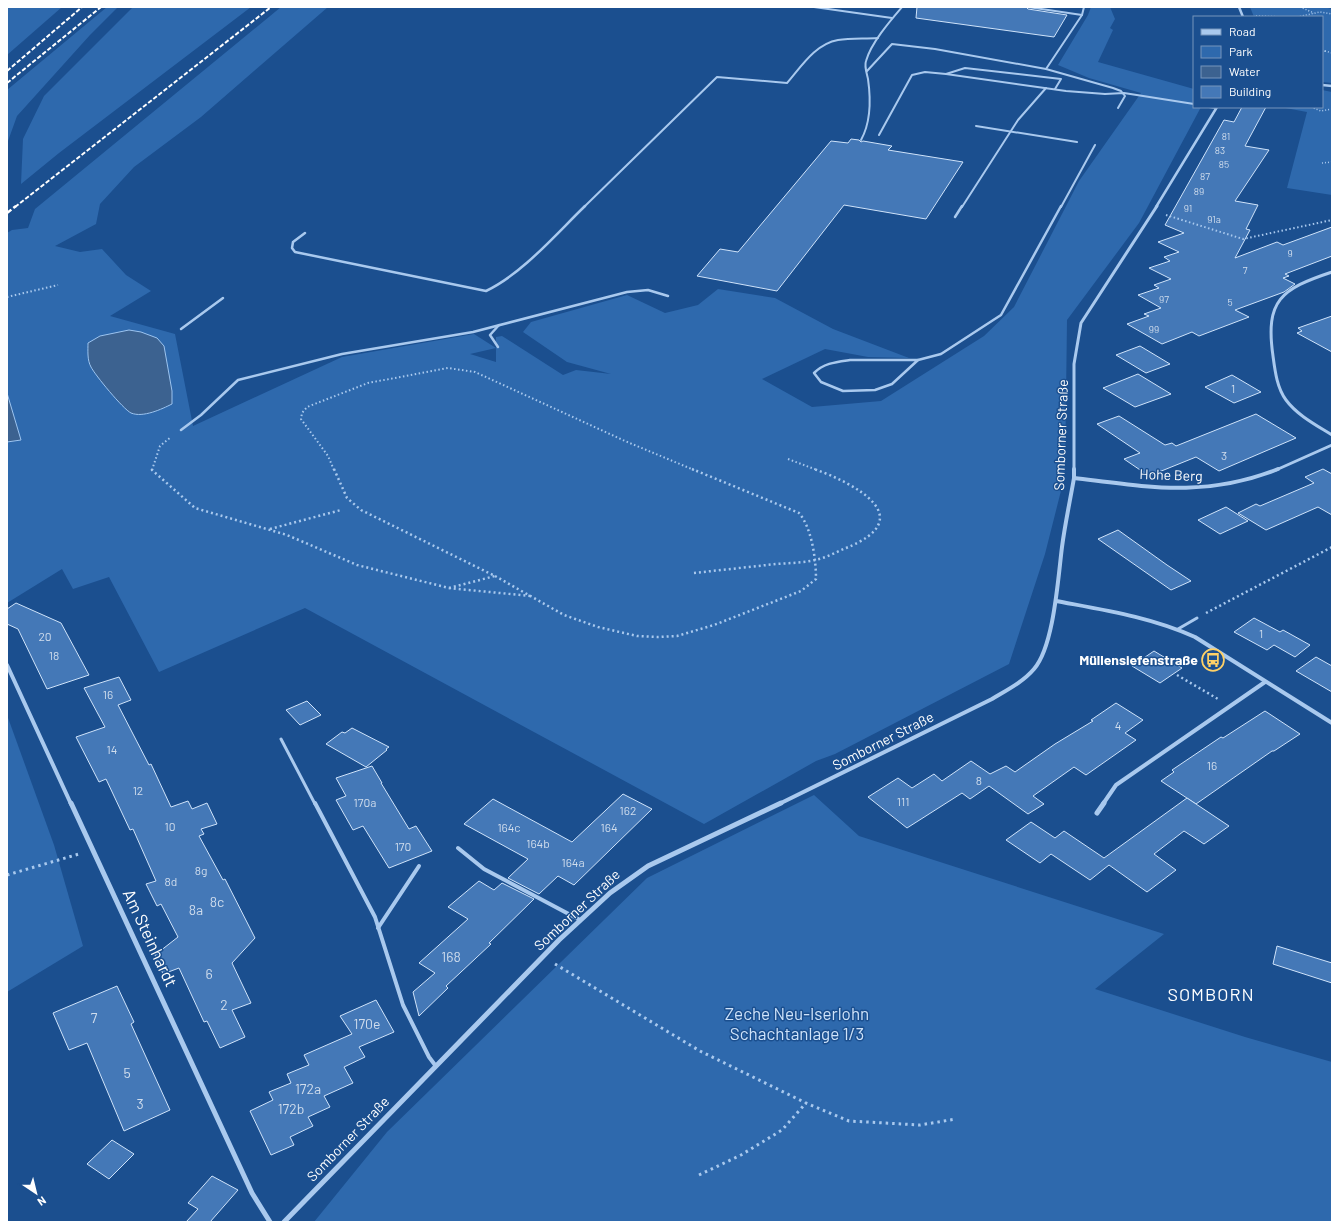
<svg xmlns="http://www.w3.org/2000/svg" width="1339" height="1229" font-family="Barlow,sans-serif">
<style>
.green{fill:#2e69ad}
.water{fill:#3c6290;stroke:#9cc4f0}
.building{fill:#4478b7;stroke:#cfe3fa}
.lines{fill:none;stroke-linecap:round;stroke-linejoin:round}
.path-far3{stroke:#a9c9ee;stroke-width:1.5;stroke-dasharray:1 2;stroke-linecap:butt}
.path-far2{stroke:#a9c9ee;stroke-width:2;stroke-dasharray:1.5 2.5;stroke-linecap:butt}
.path-far1{stroke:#a9c9ee;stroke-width:2.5;stroke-dasharray:2 3;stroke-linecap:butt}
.path{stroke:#a9c9ee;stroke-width:3;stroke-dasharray:2.5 4;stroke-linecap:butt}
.service-far3{stroke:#a9c9ee;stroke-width:2}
.service-far2{stroke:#a9c9ee;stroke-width:2.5}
.service-far1{stroke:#a9c9ee;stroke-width:3}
.service{stroke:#a9c9ee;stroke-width:4}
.minor-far3{stroke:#a9c9ee;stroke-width:2.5}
.minor-far2{stroke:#a9c9ee;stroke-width:3}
.minor-far1{stroke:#a9c9ee;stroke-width:4}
.minor{stroke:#a9c9ee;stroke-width:5}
.rail-far1{stroke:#fff;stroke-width:2;stroke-dasharray:4.5 2;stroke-linecap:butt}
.rail{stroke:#fff;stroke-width:2.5;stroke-dasharray:5.5 2.5;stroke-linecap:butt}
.labels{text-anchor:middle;stroke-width:3;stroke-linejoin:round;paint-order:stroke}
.far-number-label{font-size:10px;fill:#d0dded}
.number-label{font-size:12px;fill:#d0dded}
.street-label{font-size:14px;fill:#fff;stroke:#1b4f8f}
.poi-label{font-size:14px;font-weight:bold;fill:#fff;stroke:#1b4f8f;text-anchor:end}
.near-number-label{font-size:14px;fill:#d0dded}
.near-street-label{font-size:17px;fill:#fff;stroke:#1b4f8f}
.near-park-label{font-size:17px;fill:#cfe3fa;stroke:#1b4f8f}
.near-neighbourhood-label{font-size:18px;letter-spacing:1px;fill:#fff;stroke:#1b4f8f}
</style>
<rect width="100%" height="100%" fill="#1b4f8f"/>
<g class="green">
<polygon points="7,7 62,7 7,55"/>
<polygon points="107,7 118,7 90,35 17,116 8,141 7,153 7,90"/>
<polygon points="133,7 251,7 59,153 21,184 23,139 44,96"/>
<polygon points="281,7 328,7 201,117 134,167 100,204 96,224 55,246 80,252 102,249 126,275 151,291 110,316 175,334 193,426 342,357 474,334 496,348 470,354 496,362 496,337 502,336 563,375 576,370 611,374 567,362 523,332 531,322 627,295 665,313 698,305 718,289 775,298 833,329 909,358 868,357 825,349 762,379 812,407 881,401 984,336 1014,307 1079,181 1141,93 1089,78 1058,65 1088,15 1091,7 1110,7 1115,19 1110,28 1113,30 1098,62 1194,89 1194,107 1201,107 1139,223 1067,320 1065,475 1045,554 1009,664 835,754 816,761 704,824 305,608 159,672 109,577 73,589 62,569 7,603 7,233 12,230 28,228 35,209"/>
<polygon points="1250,7 1324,7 1332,9 1332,83 1322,82 1322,17 1254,17"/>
<polygon points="1322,90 1332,92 1332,195 1287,188 1307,112 1280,107 1322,107"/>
<polygon points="7,715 54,845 83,946 7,992"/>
<polygon points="814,795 859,836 1164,934 1095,989 1245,1037 1332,1062 1332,1222 314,1222 387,1132 647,878"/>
</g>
<g class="water">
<path d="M129 330 141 332 157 338 164 346 172 391V404C162 409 143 418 131 413 123 409 95 375 91 367 87 360 88 350 88 343L100 336Z"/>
<polygon points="7,393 21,440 7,442"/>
</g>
<g class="building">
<polygon points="917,7 1026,7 1028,9 1067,15 1054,37 916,18"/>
<polygon points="1242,107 1266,107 1245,146 1269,150 1235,201 1258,205 1246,229 1250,230 1235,258 1277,242 1283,245 1332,227 1332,256 1285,274 1289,276 1283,278 1295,284 1284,292 1235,310 1249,317 1199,336 1192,332 1162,344 1127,324 1149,316 1144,314 1161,308 1138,295 1159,288 1154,285 1171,279 1149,268 1170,261 1164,257 1179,252 1158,242 1184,233 1165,225 1224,120 1234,122"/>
<polygon points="851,139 859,140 861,142 863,141 892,146 888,150 963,162 926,219 844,205 777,291 697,276 720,249 738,252 831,141 848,143"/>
<polygon points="1332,316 1332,352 1297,333 1302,331 1298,328"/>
<polygon points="1140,346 1170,364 1146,373 1116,355"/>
<polygon points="1138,374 1171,394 1135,407 1103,388"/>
<polygon points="1232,375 1261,392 1234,403 1205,387"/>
<polygon points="1256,414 1296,438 1219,471 1196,457 1149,476 1124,459 1140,453 1097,424 1119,416 1165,445 1172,443 1176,446"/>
<polygon points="1323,469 1332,474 1332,515 1318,507 1266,530 1238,513 1256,504 1260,506 1314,483 1305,477"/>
<polygon points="1226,507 1248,521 1220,534 1198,520"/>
<polygon points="1118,530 1167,565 1191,581 1171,590 1098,539"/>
<polygon points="16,603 61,623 89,675 47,689 18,629 7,624 7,609"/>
<polygon points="1254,618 1280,632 1283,630 1310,645 1295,657 1274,645 1267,650 1234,632"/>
<polygon points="1154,651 1182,668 1160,683 1132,666"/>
<polygon points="1316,657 1332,666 1332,692 1296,671"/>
<polygon points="119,677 131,700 118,705 149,765 151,764 171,807 188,801 192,809 207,803 217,824 201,829 204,834 199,836 223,880 225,879 255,938 232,963 251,1003 232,1010 245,1037 220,1048 207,1021 204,1022 179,968 163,974 155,955 178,937 161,904 157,906 146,884 156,881 133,829 130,830 106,779 99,782 76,737 105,727 84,688"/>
<polygon points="307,701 321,715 300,725 286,710"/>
<polygon points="1116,703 1143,720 1125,733 1136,740 1086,775 1074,767 1033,796 1044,804 1028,814 989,786 970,799 962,793 907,828 868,797 898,778 912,788 934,774 942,781 971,761 990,774 1006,766 1015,772 1055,744 1093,721 1091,720"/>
<polygon points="1265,711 1300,734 1274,751 1272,751 1196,804 1161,781 1174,772 1172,770 1221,737 1223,738"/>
<polygon points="352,728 389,747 386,749 387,750 366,767 326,744 342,732 345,733"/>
<polygon points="372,766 382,783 381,783 409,829 416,826 432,851 389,868 363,826 353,830 336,800 346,796 336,778"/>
<polygon points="623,794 652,809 574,885 558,876 539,894 508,878 528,859 464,824 493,799 572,842"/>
<polygon points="1187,798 1229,826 1204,844 1184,831 1154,854 1176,870 1147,892 1109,865 1090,880 1051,854 1040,863 1006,840 1031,822 1055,838 1064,831 1104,858"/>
<polygon points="479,881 494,890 502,883 534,899 489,943 491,944 446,986 448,988 419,1016 413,992 435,973 419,963 468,919 448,907"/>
<polygon points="1277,946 1332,963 1332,983 1273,964"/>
<polygon points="117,986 134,1022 131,1024 170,1110 124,1131 87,1043 69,1050 53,1013"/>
<polygon points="376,1000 394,1032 359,1047 365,1057 344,1067 353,1083 324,1096 330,1107 308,1117 313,1126 290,1137 294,1145 271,1155 250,1111 273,1100 269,1092 291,1083 287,1074 309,1065 304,1055 352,1034 340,1016"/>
<polygon points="112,1140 134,1154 109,1179 87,1164"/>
<polygon points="212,1176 238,1190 210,1222 186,1222 198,1209 188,1203"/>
</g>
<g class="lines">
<g class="path-far3">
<polyline points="1300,7 1314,13"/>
<polyline points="1256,16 1285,17"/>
<polyline points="1297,17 1320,12 1332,14"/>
<polyline points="1322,50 1325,51 1322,53"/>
<polyline points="1325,51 1332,53"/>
<polyline points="1311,107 1321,111 1332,109"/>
<polyline points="1322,163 1332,162"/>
</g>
<g class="path-far2">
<polyline points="1166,215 1243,239 1332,220"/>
<polyline points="7,297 58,285"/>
<polyline points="788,459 817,470"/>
<polyline points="152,470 160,446 171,437"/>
<polyline points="334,470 328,456 301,419 302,413 307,407 368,383 448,368 475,372 625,441 694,470"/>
</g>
<g class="path-far1">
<polyline points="152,469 152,470 195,508 287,535 357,565 449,588 530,596"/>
<polyline points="334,469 347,498 361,510 495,576"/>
<polyline points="270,529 341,510"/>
<path d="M694 573C721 570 749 567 776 564 789 563 802 563 815 560 826 558 836 552 846 548 921 518 854 483 814 469"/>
<path d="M495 576 564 615 598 627 637 636 657 637 677 636 714 625 801 591 816 579C816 560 812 528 799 513L692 469"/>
<polyline points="449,588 495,576"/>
<polyline points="1206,613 1332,547"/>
<polyline points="1177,675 1218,699"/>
</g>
<g class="path">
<polyline points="7,875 79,854"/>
<polyline points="555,964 700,1051 806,1103 849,1121 920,1125 956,1119"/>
<polyline points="699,1175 741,1155 782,1130 806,1103"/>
</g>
<g class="service-far3">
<polyline points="814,7 892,18"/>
<polyline points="1028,7 1082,15"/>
<polyline points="1046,69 1082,15 1084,7"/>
<polyline points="867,71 892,44 935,49 1046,69 1113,88 1121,91 1125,96 1118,108"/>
<polyline points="946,74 1066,91 1105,94 1124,93 1194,104"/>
<polyline points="1209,107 1216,108"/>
<polyline points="976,126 1077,142"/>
<polyline points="879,135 912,75 925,72 946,74 965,68 1061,79 1055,89"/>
<path d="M861 140C871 122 871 100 868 79 867 74 864 66 866 61 871 43 890 21 902 7"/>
<path d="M584 207 717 77 787 83C801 67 815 44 838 40 851 38 865 39 878 38"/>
<polyline points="962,207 1018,120 1046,88"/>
<polyline points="1061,207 1095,145"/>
</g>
<g class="service-far2">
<polyline points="955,217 962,206"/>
<path d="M305 233 293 242 292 248 295 252 486 291C522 274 556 234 585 206"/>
<polyline points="181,329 223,298"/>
<polyline points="498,347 490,335 499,325"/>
<path d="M850 360H918L892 384 875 390 843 391 821 382 814 373C824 363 836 362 850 360Z"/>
<polyline points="918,360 941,354 1001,315 1061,206"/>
<polyline points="181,430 201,415 238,380 342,354 473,332 627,292 648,290 668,296"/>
</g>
<g class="service-far1">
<polyline points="1178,629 1197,618"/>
<polyline points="281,739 315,804"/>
</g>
<g class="service">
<polyline points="315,803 375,917 403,1005 429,1057 435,1065"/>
<polyline points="458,848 484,869 580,920"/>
<polyline points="378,928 419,866"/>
</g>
<g class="minor-far3">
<polyline points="1239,7 1243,17"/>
<polyline points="1322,85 1332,86"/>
<polyline points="1156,207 1217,107"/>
</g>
<g class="minor-far2">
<path d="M1332 272C1281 289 1265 300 1273 356 1275 371 1277 388 1286 400 1297 415 1316 425 1332 435"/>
<polyline points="1074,470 1074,364 1081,323 1157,206"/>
<polyline points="1276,470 1332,445"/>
</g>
<g class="minor-far1">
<path d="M1074 478C1149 487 1205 498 1278 469"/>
<path d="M1056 601C1104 610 1151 617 1195 637L1332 723"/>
<polyline points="7,665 71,804"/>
<path d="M779 804 992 699C1007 690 1023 682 1034 669 1054 646 1058 578 1062 547 1065 524 1070 501 1074 478V469"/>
<polyline points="1103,804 1116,785 1265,682"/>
</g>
<g class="minor">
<polyline points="71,803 252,1193 270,1222"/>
<polyline points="1097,813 1104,803"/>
<polyline points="284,1222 559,940 610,893 648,866 781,803"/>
</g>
<g class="rail-far1">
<polyline points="7,71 82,7"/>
<polyline points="7,83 101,7"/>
<polyline points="15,207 271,7"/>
</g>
<polyline class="rail" points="7,213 16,206"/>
</g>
<defs>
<g id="bus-ring" transform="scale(1.15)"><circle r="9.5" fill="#1b4f8f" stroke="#ffd166" stroke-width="1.5"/><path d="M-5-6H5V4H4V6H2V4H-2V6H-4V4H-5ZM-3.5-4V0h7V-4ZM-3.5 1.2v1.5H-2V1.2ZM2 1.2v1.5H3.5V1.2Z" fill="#ffd166"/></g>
</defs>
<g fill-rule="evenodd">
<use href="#bus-ring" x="1213" y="660"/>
</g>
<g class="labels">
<g class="far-number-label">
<text x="1226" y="140">81</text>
<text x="1220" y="154">83</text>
<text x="1224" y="168">85</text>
<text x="1205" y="180">87</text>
<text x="1199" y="195">89</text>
<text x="1188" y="212">91</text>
<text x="1214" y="223">91a</text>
<text x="1290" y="257">9</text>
<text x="1245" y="274">7</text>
<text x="1164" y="303">97</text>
<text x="1230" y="306">5</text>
<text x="1154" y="333">99</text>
</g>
<g class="number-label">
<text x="1233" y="393">1</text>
<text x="1224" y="460">3</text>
<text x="1261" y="638">1</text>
<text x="45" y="641">20</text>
<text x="54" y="660">18</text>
<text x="108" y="699">16</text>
<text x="1118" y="730">4</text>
<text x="112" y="754">14</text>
<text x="1212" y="770">16</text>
<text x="979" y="785">8</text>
<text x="138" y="795">12</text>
<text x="903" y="806">111</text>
<text x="365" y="807">170a</text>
<text x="628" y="815">162</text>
<text x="170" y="831">10</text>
<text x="509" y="832">164c</text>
<text x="609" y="832">164</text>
<text x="538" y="848">164b</text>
<text x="403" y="851">170</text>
<text x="573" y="867">164a</text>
<text x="201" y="875">8g</text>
<text x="171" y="886">8d</text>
</g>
<g class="street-label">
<text transform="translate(1061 435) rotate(-88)" y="5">Somborner Straße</text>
<text transform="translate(1171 475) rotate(2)" y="5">Hohe Berg</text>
<text transform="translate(883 741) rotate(-27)" y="5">Somborner Straße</text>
<text transform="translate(577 910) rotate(-43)" y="5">Somborner Straße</text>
<text transform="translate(348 1139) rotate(-46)" y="5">Somborner Straße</text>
</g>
<g class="poi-label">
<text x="1198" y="665">Müllensiefenstraße</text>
</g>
<g class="near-number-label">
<text x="217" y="907">8c</text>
<text x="196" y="915">8a</text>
<text x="451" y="962">168</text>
<text x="209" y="979">6</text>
<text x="224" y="1010">2</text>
<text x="94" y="1023">7</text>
<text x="367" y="1029">170e</text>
<text x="127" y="1078">5</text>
<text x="308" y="1094">172a</text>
<text x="140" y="1109">3</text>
<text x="291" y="1114">172b</text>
</g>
<g class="near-street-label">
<text transform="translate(150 938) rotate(65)" y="6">Am Steinhardt</text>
</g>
<g class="near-park-label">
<text x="797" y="1020">Zeche Neu-Iserlohn<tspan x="797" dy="20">Schachtanlage 1/3</tspan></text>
</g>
<g class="near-neighbourhood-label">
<text x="1211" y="1001">SOMBORN</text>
</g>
</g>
<rect width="1339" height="1229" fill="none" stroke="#ffffff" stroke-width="16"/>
<rect x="1193" y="16" width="130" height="92" fill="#1b4f8f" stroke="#7695bc"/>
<rect x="1201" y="29" width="20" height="6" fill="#a9c9ee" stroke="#7695bc"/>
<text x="1229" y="36" font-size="12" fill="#ffffff">Road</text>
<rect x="1201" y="46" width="20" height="12" fill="#2e69ad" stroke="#7695bc"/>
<text x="1229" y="56" font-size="12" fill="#ffffff">Park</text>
<rect x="1201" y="66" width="20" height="12" fill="#3c6290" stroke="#7695bc"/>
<text x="1229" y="76" font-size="12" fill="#ffffff">Water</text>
<rect x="1201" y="86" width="20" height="12" fill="#4478b7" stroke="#7695bc"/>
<text x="1229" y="96" font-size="12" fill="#ffffff">Building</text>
<g transform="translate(36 1193) rotate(145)" stroke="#1b4f8f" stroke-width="3" paint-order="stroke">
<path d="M0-3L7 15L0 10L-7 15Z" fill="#ffffff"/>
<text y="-6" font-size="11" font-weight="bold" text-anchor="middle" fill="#ffffff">N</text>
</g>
</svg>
